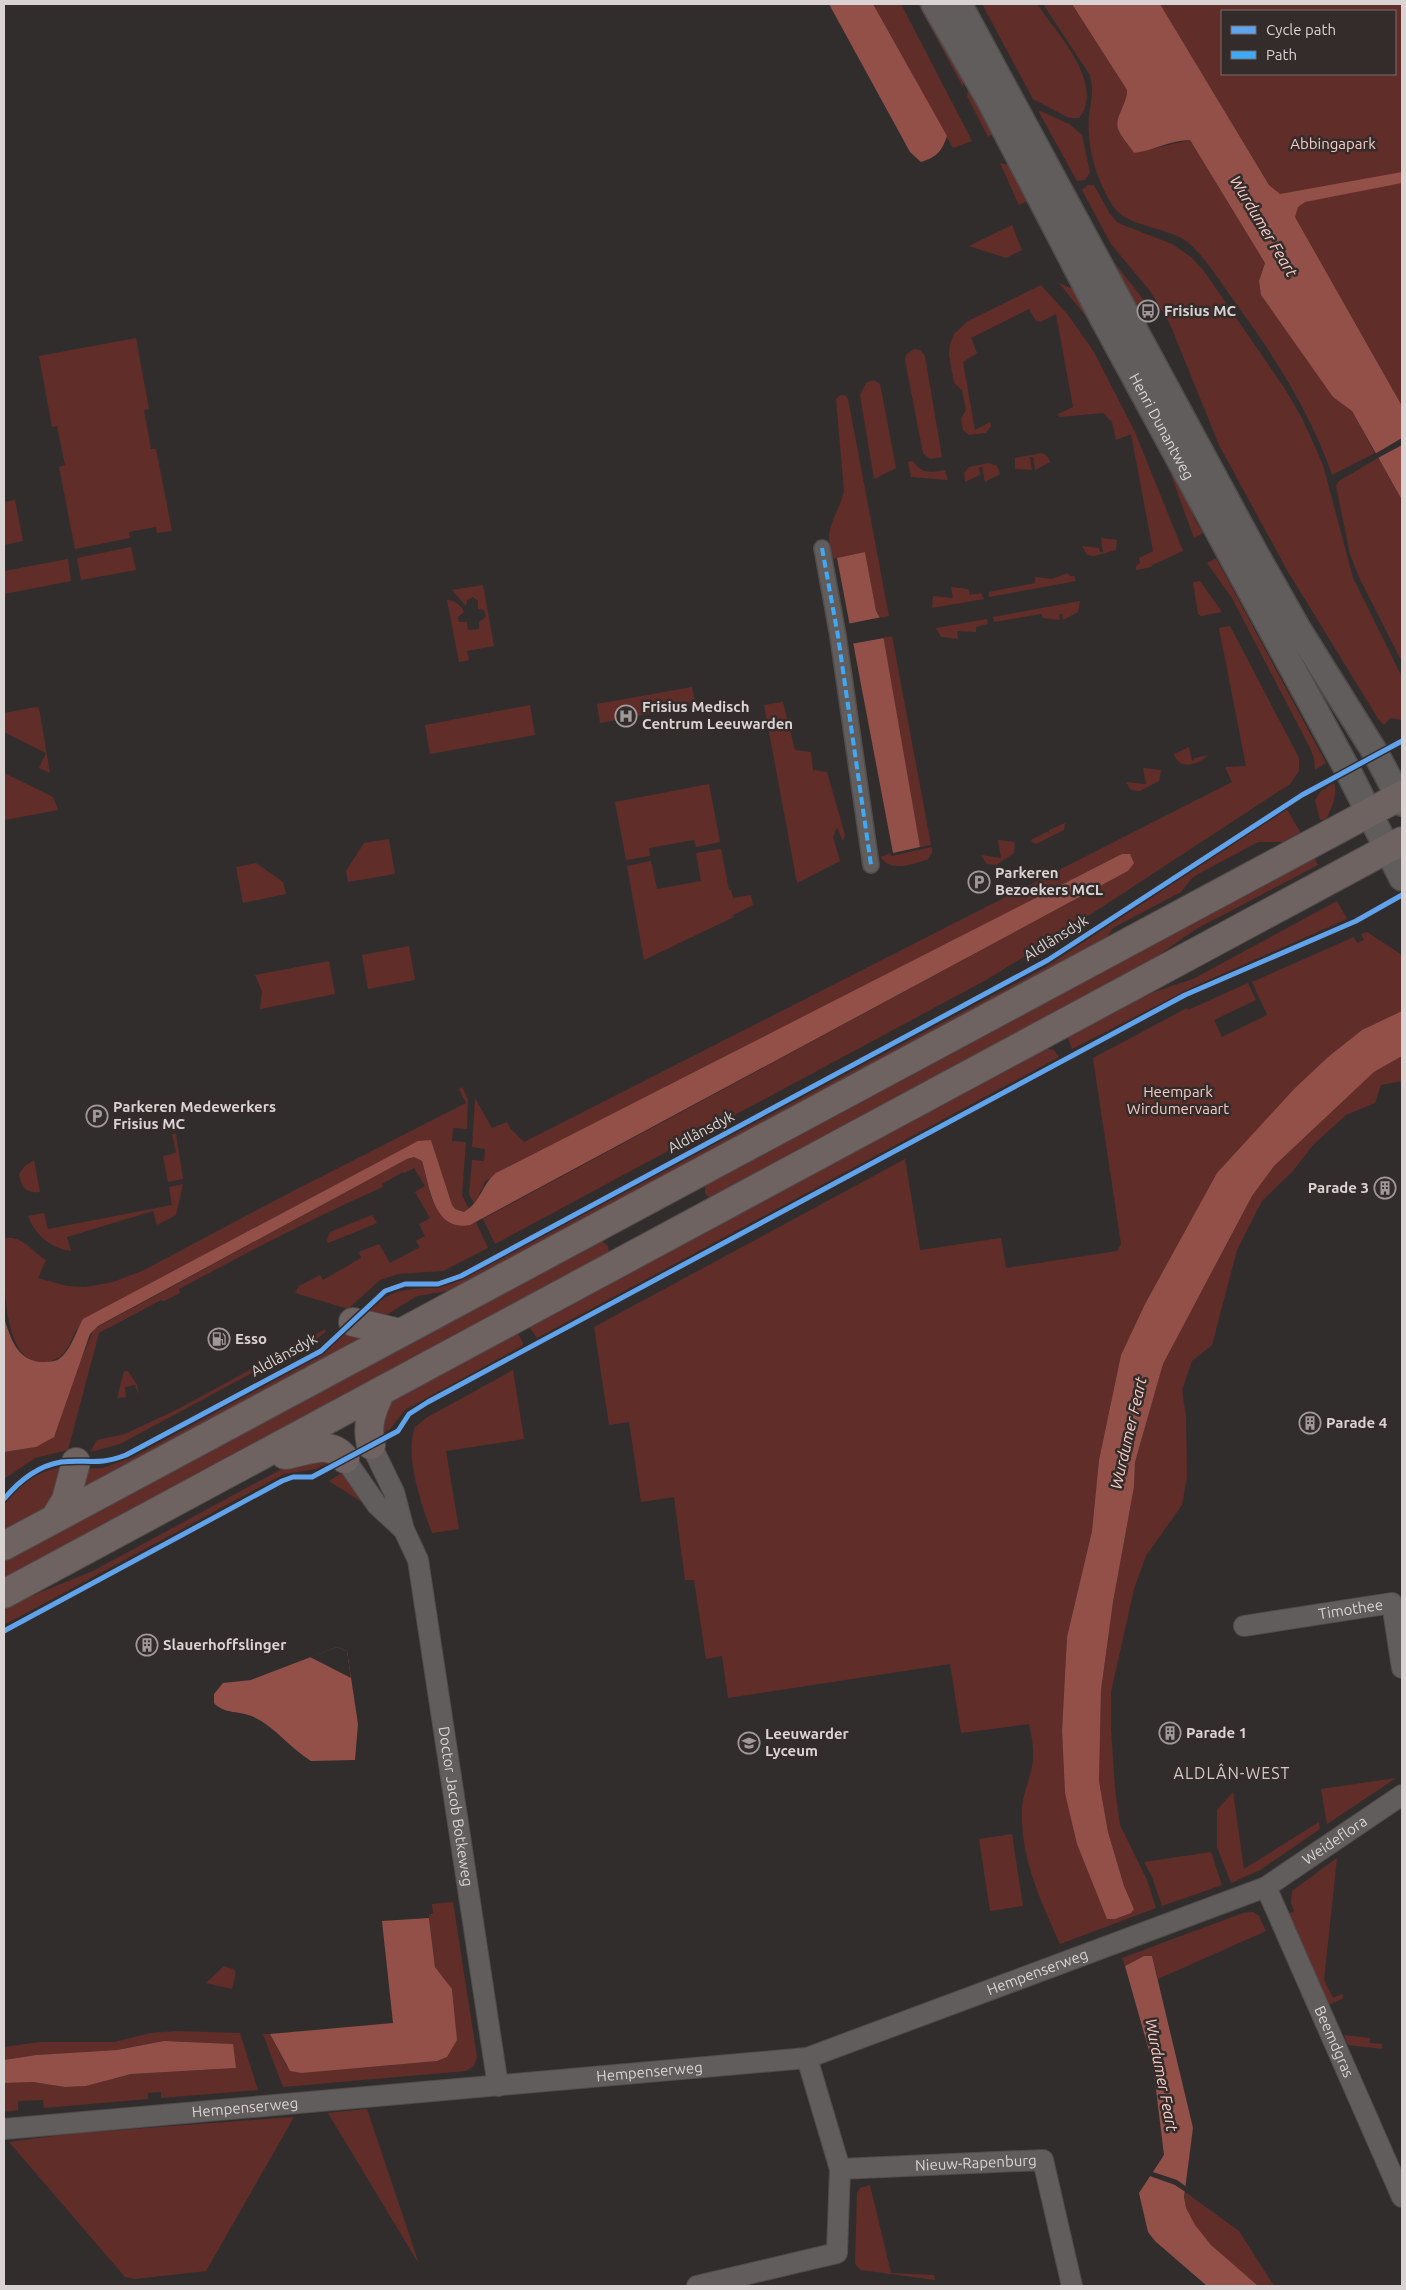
<svg xmlns="http://www.w3.org/2000/svg" width="1406" height="2290" font-family="Ubuntu,sans-serif">
<style>
.green{fill:#612d29;fill-rule:evenodd}
.water{fill:#925049}
.pier{fill:#322d2d}
.lines{fill:none;stroke-linecap:round;stroke-linejoin:round}
.pedestrian-casing{stroke:#4f4c4b;stroke-width:18}
.minor-casing{stroke:#4f4c4b;stroke-width:22}
.tertiary-casing{stroke:#4f4c4b;stroke-width:28}
.primary-casing{stroke:#4f4c4b;stroke-width:30}
.pedestrian{stroke:#615d5d;stroke-width:15}
.minor{stroke:#615d5d;stroke-width:20}
.tertiary{stroke:#615d5d;stroke-width:25}
.primary{stroke:#6f6362;stroke-width:28}
.quiet{stroke:#3fa9f5;stroke-width:4;stroke-dasharray:8 4;stroke-linecap:butt}
.cycleway-casing{stroke:#342c2b;stroke-width:8}
.cycleway{stroke:#60a3ed;stroke-width:5}
.labels{text-anchor:middle;stroke-width:5;stroke-linejoin:round;paint-order:stroke}
.park-label{font-size:15px;fill:#f5cac4;stroke:#342c2b}
.poi-label{font-size:15px;font-weight:bold;fill:#d9d4d3;stroke:#342c2b;text-anchor:start}
.street-label{font-size:15px;fill:#d9d4d3;stroke:#342c2b}
.water-label{font-size:16px;font-style:italic;fill:#f8ccc6;stroke:#342c2b}
.neighbourhood-label{font-size:16px;letter-spacing:1px;fill:#d3c9c7;stroke:#342c2b}
</style>
<rect width="100%" height="100%" fill="#322d2d"/>
<g class="green">
<polygon points="873,4 901,4 972,141 953,148"/>
<polygon points="918,4 926,4 964,72 963,87"/>
<path d="M982 4H1037C1056 32 1106 84 1079 118H1069L1033 99Z"/>
<path d="M1043 4H1072L1127 90C1128 103 1114 117 1118 129 1121 137 1130 145 1134 153L1190 140 1265 263 1259 281 1261 295 1333 396 1352 411 1375 453 1332 475C1310 410 1272 353 1232 298 1219 280 1206 259 1190 244 1169 226 1127 228 1113 206 1097 181 1086 146 1089 116 1091 101 1094 90 1090 75Z"/>
<path d="M1160 4H1402V406L1295 217 1280 194 1269 185ZM1222 11H1395V74H1222Z"/>
<polygon points="970,82 998,131 988,137 967,96"/>
<polygon points="1038,110 1069,124 1082,135 1090,172 1085,180 1077,181"/>
<polygon points="1000,163 1017,167 1033,198 1019,205"/>
<polygon points="1088,185 1094,185 1110,214 1118,223 1172,244 1191,257 1204,271 1285,389 1302,418 1323,465 1353,578 1402,677 1402,720 1390,718 1384,725 1379,720 1287,570 1219,445 1170,324 1150,291 1111,244 1082,190"/>
<polygon points="1012,225 1022,250 1006,258 969,246"/>
<polygon points="1104,250 1151,309 1143,313 1110,274"/>
<polygon points="1059,283 1075,290 1098,331"/>
<polygon points="1041,285 1068,315 1094,352 1135,432 1183,551 1152,565 1152,567 1136,570 1136,566 1140,563 1139,558 1153,551 1131,434 1116,440 1112,422 1103,413 1059,417 1058,414 1073,407 1056,314 1041,322 1036,321 1029,309 971,338 977,353 963,362 975,430 990,422 991,426 986,433 969,435 963,430 961,419 966,410 962,390 954,383 949,355 950,344 954,334 968,321"/>
<polygon points="136,338 149,409 144,410 151,449 156,449 172,531 157,533 156,527 129,532 130,538 75,549 59,467 65,465 57,426 52,427 39,356"/>
<polygon points="914,349 920,350 925,356 942,457 930,459 923,453 905,360 906,355"/>
<polygon points="874,380 880,384 896,468 874,479 860,395 866,383"/>
<path d="M841 395H845L848 399 889 616 880 618 876 612 865 552 833 559C832 552 829 545 829 538 829 522 841 507 844 491L836 399Z"/>
<polygon points="1042,453 1048,457 1050,462 1035,470 1033,457 1030,457 1032,470 1015,469 1015,458"/>
<polygon points="1378,458 1402,500 1402,662 1359,577 1350,554 1336,486 1339,481"/>
<path d="M913 461C921 474 931 473 945 470L948 480 911 477 908 462Z"/>
<polygon points="1175,462 1194,518 1203,533 1194,538 1170,472 1170,467"/>
<polygon points="989,463 997,466 1000,474 985,482 982,467 979,467 980,475 965,482 964,473 969,467"/>
<polygon points="15,500 23,541 4,545 4,502"/>
<polygon points="1101,538 1117,540 1116,550 1094,556 1087,555 1082,546 1099,548 1100,552 1103,552"/>
<polygon points="131,547 136,570 81,580 77,558"/>
<polygon points="1216,558 1326,763 1315,770 1314,758 1309,746 1232,598 1207,563"/>
<polygon points="68,559 71,581 4,594 4,571"/>
<polygon points="1068,573 1070,576 1074,576 1076,581 989,597 989,592 1035,583 1035,577 1052,579"/>
<polygon points="1200,581 1222,612 1201,616 1198,614 1193,582"/>
<path d="M483 585 494 646 467 651 469 660 459 662 447 600C455 600 461 605 464 612L458 617 459 622H467L468 630 479 629V622L486 617 484 610 478 609V601L473 597 467 600 466 606 452 590Z"/>
<polygon points="951,587 968,589 970,595 981,593 984,599 932,608 933,596 953,598"/>
<polygon points="1080,601 1078,612 1063,620 1062,614 1059,614 1060,620 1043,618 1041,614 994,622 993,617"/>
<polygon points="987,619 988,624 976,627 976,632 957,631 958,639 941,637 936,628"/>
<polygon points="1230,626 1299,758 1299,771 1290,784 1053,939 986,980 495,1244 483,1219 1128,871 485,1181 475,1205 469,1194 472,1160 484,1161 485,1149 472,1147 475,1098 492,1128 507,1122 511,1129 524,1142 1232,782 1225,767 1246,766 1219,628"/>
<polygon points="892,636 931,845 920,847 882,644 882,638"/>
<polygon points="692,687 696,705 600,723 597,704"/>
<polygon points="783,702 795,750 811,752 813,770 827,772 845,835 843,841 837,827 833,837 840,861 797,883 764,705"/>
<polygon points="530,705 535,735 430,754 425,725"/>
<polygon points="36,707 39,708 50,773 39,768 46,753 4,732 4,713"/>
<path d="M1189 747 1192 761 1195 758 1208 755C1198 765 1179 771 1174 754Z"/>
<polygon points="1143,768 1161,770 1159,781 1140,791 1131,790 1126,782 1146,784"/>
<polygon points="4,773 53,797 58,810 5,820"/>
<path d="M1334 783C1338 794 1332 808 1326 819L1320 820 1315 800 1321 791Z"/>
<polygon points="709,784 720,842 696,847 694,840 649,848 650,856 626,860 615,802"/>
<path d="M1287 809 1303 837 1293 842H1258L1200 873 1192 878 1181 892 1113 928 1103 944 453 1290 417 1296 386 1315 368 1312C401 1276 425 1298 465 1278L1044 968Z"/>
<polygon points="1065,823 1064,830 1036,844 1032,842 1031,840 1047,832 1049,833 1049,830"/>
<polygon points="389,839 395,874 348,882 346,871 364,843"/>
<polygon points="998,840 1015,842 1014,853 996,865 987,864 981,855 1001,858"/>
<path d="M932 847V853L928 859C915 864 889 873 881 857L890 853 891 856Z"/>
<polygon points="721,849 729,890 731,890 733,898 751,895 753,905 733,915 734,917 644,960 627,866 651,861 657,889 701,881 696,853"/>
<polygon points="1314,857 1318,865 1196,929 1130,975 711,1198 705,1194 705,1183"/>
<polygon points="256,863 283,882 286,894 243,903 236,867"/>
<polygon points="1337,901 1347,919 1197,985 1072,1049 1067,1035 1136,998 1193,979"/>
<path d="M1367 932 1402 955V1011L1362 1030 1328 1057 1294 1089 1218 1173 1145 1304 1121 1355 1099 1460 1092 1531 1067 1637 1062 1731 1065 1793 1134 1909 1124 1886 1108 1832 1099 1781 1101 1690 1113 1602 1134 1487 1135 1462 1163 1364 1252 1196 1274 1166 1374 1072 1402 1056V1081L1381 1085 1375 1103 1346 1115 1313 1145 1293 1171 1262 1201 1237 1250 1212 1345 1192 1361 1182 1390 1186 1417 1187 1477 1182 1505 1146 1556 1134 1589 1111 1692V1728L1115 1789 1120 1825 1147 1880 1156 1908 1060 1944C1040 1899 1020 1858 1022 1807 1023 1793 1030 1780 1032 1766 1035 1751 1032 1738 1029 1724L961 1733 950 1664 728 1698 722 1656 706 1659 694 1580H685L674 1497 641 1502 629 1422 609 1425 594 1327 905 1159 920 1250 1001 1238 1006 1268 1117 1251 1121 1244 1093 1058 1187 1008 1188 1010 1248 983 1256 1000 1214 1020 1222 1037 1267 1015 1252 982 1354 937 1357 943 1364 940 1361 934Z"/>
<polygon points="409,946 415,980 368,989 362,955"/>
<polygon points="329,961 335,994 260,1009 262,991 255,975"/>
<polygon points="1045,1048 1054,1050 1059,1057 537,1338 529,1327"/>
<path d="M462 1087 468 1099 467 1129 453 1128 452 1141 466 1142 462 1195 469 1209 464 1212 455 1209 452 1205 431 1140 76 1330C69 1346 64 1361 44 1362 0 1365 4 1270 4 1238 22 1235 32 1251 46 1260L38 1278 67 1286 86 1287 113 1282 144 1270 293 1191 466 1103 459 1089Z"/>
<polygon points="172,1134 176,1134 183,1179 168,1182 163,1156 176,1153"/>
<path d="M414 1157 422 1161C429 1185 431 1223 461 1224 467 1225 471 1225 476 1222L488 1248 443 1271 398 1274 380 1280 348 1309 295 1293 299 1286 320 1275 323 1280 361 1258 359 1252 379 1244 390 1263 420 1247 416 1241 425 1236 419 1224 430 1218 415 1192 425 1186 414 1168 404 1173 403 1172 382 1184 383 1187C313 1218 246 1253 179 1289L180 1293 164 1301 161 1300 99 1333 68 1450 35 1458 4 1479V1452L36 1447 80 1362 94 1329 407 1159Z"/>
<path d="M34 1160 40 1192C26 1194 21 1187 19 1174L25 1166Z"/>
<path d="M183 1184 176 1215 157 1225 153 1211 67 1237 71 1251C51 1248 35 1235 28 1216L44 1213 48 1229 172 1205 169 1187Z"/>
<polygon points="372,1215 377,1223 328,1243 327,1240 330,1232"/>
<polygon points="602,1241 608,1246 609,1254 4,1582 4,1559"/>
<polygon points="325,1329 326,1332 319,1337 120,1444 90,1452 97,1440 125,1434 180,1408"/>
<polygon points="347,1332 361,1336 361,1340 82,1491 84,1469 103,1468 133,1457 322,1355"/>
<polygon points="517,1332 523,1343 522,1346 405,1410 390,1429 379,1435 387,1403"/>
<path d="M513 1370 524 1439 446 1451 459 1529 432 1533C422 1506 404 1456 415 1427L426 1418Z"/>
<polygon points="124,1371 128,1371 137,1385 139,1395 135,1385 125,1387 126,1397 117,1398"/>
<polygon points="302,1458 330,1462 316,1469 284,1474 4,1625 4,1607 93,1571"/>
<path d="M61 1467C60 1475 60 1484 57 1491 50 1512 23 1524 4 1529 4 1522 2 1513 4 1506 9 1486 43 1470 61 1467Z"/>
<polygon points="345,1471 368,1506 329,1481"/>
<polygon points="1396,1778 1327,1824 1321,1789"/>
<polygon points="1233,1792 1244,1869 1319,1822 1320,1829 1260,1870 1231,1883 1217,1847 1217,1810"/>
<polygon points="1012,1834 1023,1906 990,1911 979,1839"/>
<polygon points="1211,1852 1222,1885 1162,1906 1152,1877 1144,1862"/>
<polygon points="1337,1858 1324,1980 1333,1998 1342,1994 1343,1998 1329,2005 1288,1914 1294,1911 1291,1903 1292,1891"/>
<polygon points="453,1902 477,2057 474,2066 466,2071 283,2087 263,2034 270,2034 287,2067 302,2073 437,2061 447,2057 456,2029 452,1989 435,1967 429,1915 433,1913 432,1904"/>
<polygon points="1253,1912 1259,1916 1266,1931 1158,1979 1152,1956 1144,1956 1125,1966 1122,1958 1243,1913"/>
<polygon points="224,1966 233,1969 236,1972 232,1989 206,1983"/>
<polygon points="176,2031 240,2033 258,2090 161,2098 161,2092 148,2093 148,2099 44,2108 43,2100 18,2101 18,2110 4,2112 4,2083 33,2082 65,2087 86,2086 131,2074 235,2068 232,2044 164,2041 117,2050 36,2055 4,2060 4,2047 40,2042 114,2042 151,2033"/>
<polygon points="1344,2035 1370,2038 1370,2043 1382,2044 1382,2049 1348,2045"/>
<polygon points="367,2109 419,2264 328,2113"/>
<polygon points="294,2117 206,2271 135,2279 125,2277 9,2142 67,2134"/>
<polygon points="870,2185 891,2273 934,2275 935,2280 861,2270 855,2264 857,2193 860,2188"/>
<path d="M1185 2192 1239 2231 1274 2286H1258C1236 2267 1178 2225 1185 2192Z"/>
</g>
<g class="water">
<path d="M829 4H873L947 136C942 151 937 157 921 162L910 152Z"/>
<path d="M1072 4H1160L1269 185 1280 194 1402 172V183L1305 202 1298 207 1295 217 1402 406V500L1352 411 1333 397 1261 295 1259 281 1265 263 1190 140C1171 140 1152 151 1134 153 1130 146 1121 137 1118 129 1114 117 1128 103 1127 90Z"/>
<polygon points="865,552 876,611 880,618 920,847 893,853 837,558"/>
<path d="M1122 854H1130L1134 863 1128 871 470 1225C433 1232 430 1187 422 1161L414 1157 407 1159 98 1326 90 1334 54 1437 36 1447 4 1452V1318C11 1338 16 1359 40 1362 45 1362 55 1362 59 1359 71 1351 76 1331 83 1319L418 1141 431 1140 452 1205 455 1209 464 1212C483 1200 480 1186 496 1173Z"/>
<polygon points="1402,1011 1402,1056 1374,1072 1274,1166 1252,1196 1163,1364 1135,1462 1134,1487 1113,1602 1101,1690 1099,1781 1108,1832 1124,1886 1134,1909 1131,1913 1115,1919 1107,1919 1077,1844 1065,1793 1062,1731 1067,1637 1092,1531 1099,1460 1121,1355 1145,1304 1217,1173 1294,1089 1328,1057 1362,1030"/>
<path d="M337 1647 347 1651 358 1724 355 1760 311 1761C291 1749 276 1728 254 1717 242 1711 223 1714 214 1703V1694L223 1683 251 1680Z"/>
<polygon points="429,1918 435,1967 452,1989 457,2040 447,2057 437,2061 302,2073 290,2071 270,2034 393,2023 382,1921"/>
<polygon points="1144,1956 1152,1956 1193,2128 1184,2197 1186,2208 1195,2225 1211,2245 1258,2286 1207,2286 1155,2241 1148,2232 1139,2193 1164,2155 1153,2065 1125,1966"/>
<polygon points="164,2041 233,2044 236,2068 131,2074 86,2086 65,2087 33,2082 4,2083 4,2060 36,2055 117,2050"/>
</g>
<g class="pier">
<polygon points="1402,438 1402,445 1376,459 1373,455"/>
<polygon points="882,617 884,638 851,644 847,624"/>
<polygon points="337,1647 347,1651 351,1678 310,1657"/>
<polygon points="1150,2171 1177,2180 1188,2188 1187,2193 1175,2185 1147,2175"/>
</g>
<g class="lines">
<g class="pedestrian-casing">
<polyline id="pedestrian" points="822,548 838,636 871,865"/>
</g>
<g class="minor-casing">
<g id="minor">
<path id="s1" d="M371 1445 394 1492 404 1530 418 1560 498 2086"/>
<polyline points="345,1459 377,1505 404,1530"/>
<path id="s2" d="M1244 1626 1392 1603 1402 1668"/>
<path id="s3" d="M1266 1887 1402 2197"/>
<path id="s4" d="M4 2129 807 2058 1266 1887 1402 1795"/>
<path id="s5" d="M840 2169 1043 2160 1072 2286"/>
<polyline points="697,2286 837,2253 840,2169 807,2058"/>
</g>
</g>
<g class="tertiary-casing">
<g id="tertiary">
<path id="s6" d="M934 4 990 101 1102 317 1347 769 1402 878"/>
<polyline points="959,4 1254,551 1298,629 1376,754 1402,803"/>
</g>
</g>
<g class="primary-casing">
<g id="primary">
<polyline points="353,1322 400,1333"/>
<path d="M371 1445C366 1424 372 1410 381 1391"/>
<path d="M285 1455C306 1452 330 1438 345 1459"/>
<polyline points="55,1518 66,1500 76,1462"/>
<polyline points="4,1546 1402,795"/>
<polyline points="4,1594 1402,841"/>
</g>
</g>
<use href="#pedestrian" class="pedestrian"/>
<use href="#minor" class="minor"/>
<use href="#tertiary" class="tertiary"/>
<use href="#primary" class="primary"/>
<polyline class="quiet" points="822,548 838,636 871,865"/>
<g class="cycleway-casing">
<g id="cycleway">
<path d="M4 1499C19 1481 37 1466 61 1462 87 1459 98 1466 126 1455L321 1351 385 1291 405 1284H438L461 1276 1048 960 1302 795 1402 741"/>
<polyline points="4,1631 282,1481 293,1477 312,1477 398,1431 409,1414 428,1402 1185,995 1356,921 1402,895"/>
</g>
</g>
<use href="#cycleway" class="cycleway"/>
</g>
<defs>
<g id="bus-ring" transform="scale(1.125)"><circle r="9.5" fill="#342c2b" stroke="#9f9a99" stroke-width="1.5"/><path d="M-5-6H5V4H4V6H2V4H-2V6H-4V4H-5ZM-3.5-4V0h7V-4ZM-3.5 1.2v1.5H-2V1.2ZM2 1.2v1.5H3.5V1.2Z" fill="#9f9a99"/></g>
<g id="hospital-ring" transform="scale(1.125)"><circle r="9.5" fill="#342c2b" stroke="#9f9a99" stroke-width="1.5"/><path d="M-5-5h3v3.5h4V-5h3V5h-3V1.5h-4V5h-3Z" fill="#9f9a99"/></g>
<g id="parking-ring" transform="scale(1.125)"><circle r="9.5" fill="#342c2b" stroke="#9f9a99" stroke-width="1.5"/><path d="M-3.5-5.5H1a3.5 3.5 0 0 1 0 7H-1V5.5H-3.5ZM-1-3.4V-.6H.8a1.4 1.4 0 0 0 0-2.8Z" fill="#9f9a99"/></g>
<g id="building-ring" transform="scale(1.125)"><circle r="9.5" fill="#342c2b" stroke="#9f9a99" stroke-width="1.5"/><path d="M-4-6H4V6H1V3H-1V6H-4ZM-2.5-4.3h1.7v1.8h-1.7ZM.8-4.3h1.7v1.8H.8ZM-2.5-1h1.7V.8h-1.7ZM.8-1h1.7V.8H.8Z" fill="#9f9a99"/></g>
<g id="fuel-ring" transform="scale(1.125)"><circle r="9.5" fill="#342c2b" stroke="#9f9a99" stroke-width="1.5"/><path d="M-5.5-6h7V0h2V4h1.3V-2.5L3-4.5l.8-.8L6-3V5H2.5V1h-1V6h-7ZM-4.2-4.7v3.2H.2V-4.7Z" fill="#9f9a99"/></g>
<g id="school-ring" transform="scale(1.125)"><circle r="9.5" fill="#342c2b" stroke="#9f9a99" stroke-width="1.5"/><path d="M0-5L7-2L0 1L-7-2ZM-4 1L0 2.5L4 1V4Q0 6-4 4Z" fill="#9f9a99"/></g>
</defs>
<g fill-rule="evenodd">
<use href="#bus-ring" x="1148" y="311"/>
<use href="#hospital-ring" x="626" y="716"/>
<use href="#parking-ring" x="979" y="882"/>
<use href="#parking-ring" x="97" y="1116"/>
<use href="#building-ring" x="1385" y="1188"/>
<use href="#fuel-ring" x="219" y="1339"/>
<use href="#building-ring" x="1310" y="1423"/>
<use href="#building-ring" x="147" y="1645"/>
<use href="#building-ring" x="1170" y="1733"/>
<use href="#school-ring" x="749" y="1743"/>
</g>
<g class="labels">
<g class="park-label">
<text x="1333" y="149">Abbingapark</text>
<text x="1178" y="1097">Heempark<tspan x="1178" dy="17">Wirdumervaart</tspan></text>
</g>
<g class="poi-label">
<text x="1164" y="316">Frisius MC</text>
<text x="642" y="712">Frisius Medisch<tspan x="642" dy="17">Centrum Leeuwarden</tspan></text>
<text x="995" y="878">Parkeren<tspan x="995" dy="17">Bezoekers MCL</tspan></text>
<text x="113" y="1112">Parkeren Medewerkers<tspan x="113" dy="17">Frisius MC</tspan></text>
<text x="1369" y="1193" text-anchor="end">Parade 3</text>
<text x="235" y="1344">Esso</text>
<text x="1326" y="1428">Parade 4</text>
<text x="163" y="1650">Slauerhoffslinger</text>
<text x="1186" y="1738">Parade 1</text>
<text x="765" y="1739">Leeuwarder<tspan x="765" dy="17">Lyceum</tspan></text>
</g>
<g class="street-label">
<text dy="5" stroke="none"><textPath href="#s6" startOffset="480">Henri Dunantweg</textPath></text>
<text transform="translate(1056 938) rotate(-32)" y="5">Aldlânsdyk</text>
<text transform="translate(701 1132) rotate(-28)" y="5">Aldlânsdyk</text>
<text transform="translate(284 1355) rotate(-29)" y="5">Aldlânsdyk</text>
<text dy="5" stroke="none"><textPath href="#s2" startOffset="108">Timothee</textPath></text>
<text dy="5" stroke="none"><textPath href="#s1" startOffset="374">Doctor Jacob Botkeweg</textPath></text>
<text dy="5" stroke="none"><textPath href="#s4" startOffset="1379">Weideflora</textPath></text>
<text dy="5" stroke="none"><textPath href="#s4" startOffset="1052">Hempenserweg</textPath></text>
<text dy="5" stroke="none"><textPath href="#s3" startOffset="169">Beemdgras</textPath></text>
<text dy="5" stroke="none"><textPath href="#s4" startOffset="648">Hempenserweg</textPath></text>
<text dy="5" stroke="none"><textPath href="#s4" startOffset="242">Hempenserweg</textPath></text>
<text dy="5" stroke="none"><textPath href="#s5" startOffset="136">Nieuw-Rapenburg</textPath></text>
</g>
<g class="water-label">
<text transform="translate(1264 226) rotate(59)" y="6">Wurdumer Feart</text>
<text transform="translate(1128 1433) rotate(-77)" y="6">Wurdumer Feart</text>
<text transform="translate(1162 2075) rotate(79)" y="6">Wurdumer Feart</text>
</g>
<g class="neighbourhood-label">
<text x="1232" y="1779">ALDLÂN-WEST</text>
</g>
</g>
<rect width="1406" height="2290" fill="none" stroke="#d9d4d3" stroke-width="10"/>
<rect x="1221" y="10" width="175" height="65" fill="#342c2b" stroke="#766f6e"/>
<rect x="1231" y="26" width="25" height="8" fill="#60a3ed" stroke="#766f6e"/>
<text x="1266" y="35" font-size="15" fill="#d9d4d3">Cycle path</text>
<rect x="1231" y="51" width="25" height="8" fill="#3fa9f5" stroke="#766f6e"/>
<text x="1266" y="60" font-size="15" fill="#d9d4d3">Path</text>
</svg>
